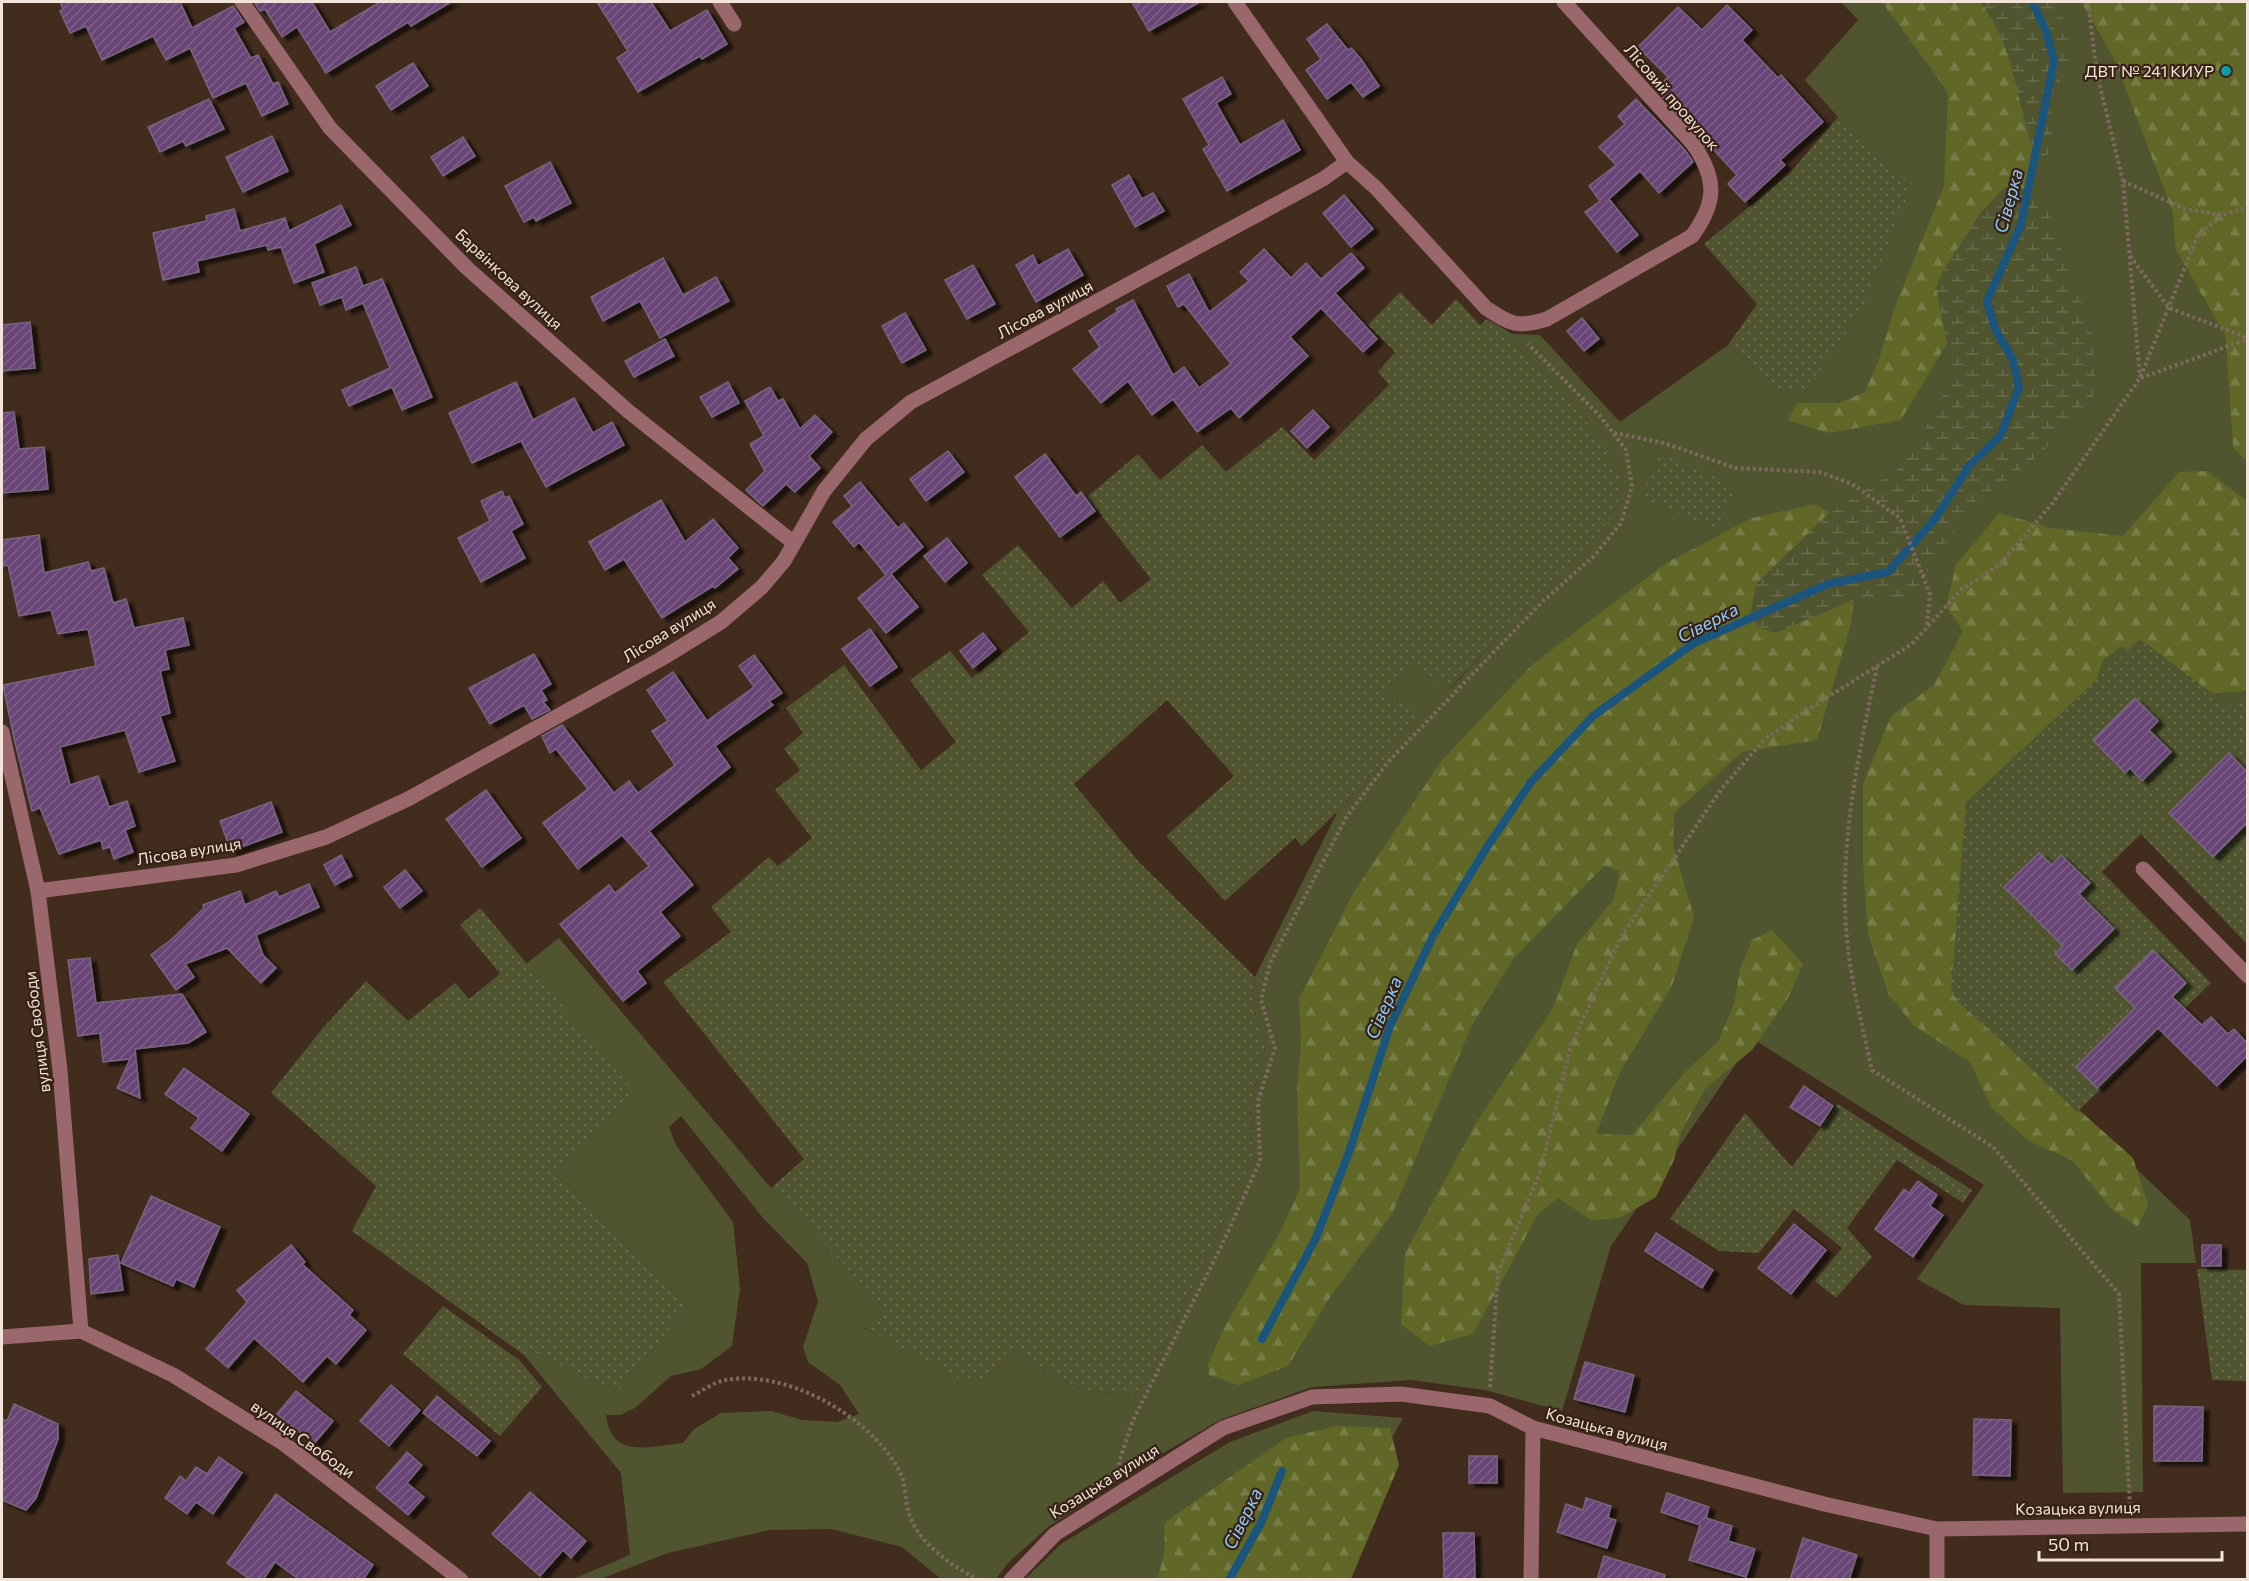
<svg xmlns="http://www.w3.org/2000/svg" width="2249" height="1581" font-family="Commissioner,sans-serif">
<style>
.grass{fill:#505530;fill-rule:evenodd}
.forest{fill:url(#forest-firs)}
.wetland{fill:url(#wetland-marsh)}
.garden{fill:url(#garden-dots)}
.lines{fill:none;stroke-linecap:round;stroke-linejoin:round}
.stream{stroke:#1b547c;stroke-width:8}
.building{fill:url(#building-hatch);stroke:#76667d;stroke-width:1.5;filter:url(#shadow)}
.path{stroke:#7d695d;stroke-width:4;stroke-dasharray:3 3;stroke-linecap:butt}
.minor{stroke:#9a676c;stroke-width:15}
.culture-dot{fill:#0f9aa8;stroke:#372214;stroke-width:2}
.labels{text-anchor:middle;stroke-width:4.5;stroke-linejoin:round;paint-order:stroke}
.poi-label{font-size:16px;fill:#f2e4db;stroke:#372214;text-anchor:end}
.street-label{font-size:16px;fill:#f2e4db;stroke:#372214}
.water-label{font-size:18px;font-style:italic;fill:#8fcdfe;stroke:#372214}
</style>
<defs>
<pattern id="forest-firs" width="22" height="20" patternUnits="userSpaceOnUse" patternTransform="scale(1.5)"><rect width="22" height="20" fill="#606727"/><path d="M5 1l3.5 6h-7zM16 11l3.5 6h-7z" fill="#777d46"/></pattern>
<pattern id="wetland-marsh" width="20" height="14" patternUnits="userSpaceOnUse" patternTransform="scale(1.5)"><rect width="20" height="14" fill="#505530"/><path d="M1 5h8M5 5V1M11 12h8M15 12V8" fill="none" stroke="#6a6d4d"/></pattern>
<pattern id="garden-dots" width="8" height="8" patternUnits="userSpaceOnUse" patternTransform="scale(1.5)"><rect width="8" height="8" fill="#505530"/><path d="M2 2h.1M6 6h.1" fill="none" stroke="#6a6d4d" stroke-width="1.8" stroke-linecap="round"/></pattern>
<pattern id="building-hatch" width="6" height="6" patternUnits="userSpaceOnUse" patternTransform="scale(1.5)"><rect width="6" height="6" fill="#684576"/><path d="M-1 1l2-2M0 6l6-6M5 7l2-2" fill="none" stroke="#7e6089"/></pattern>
<filter id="shadow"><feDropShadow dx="6" dy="4" stdDeviation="1.5" flood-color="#0009"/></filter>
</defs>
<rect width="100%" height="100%" fill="#422c1e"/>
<g class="grass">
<path d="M1841 2H2081L2113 57 2173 213 2175 249 2225 335 2233 448 2247 462V689L2229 707 1966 802 2077 1112 2190 1220 2196 1263H2141L2143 1492 2063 1493 2060 1308 1964 1305 1917 1279 1984 1185 1753 1039 1611 1246 1562 1411 1485 1390 1411 1380 1312 1387 1220 1420 1134 1470 1048 1527 1008 1563 996 1579H941L902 1547 831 1529 769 1530 668 1553 600 1579H573L630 1555 621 1473 524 1355 530 1350 618 1393 687 1307 558 1176 632 1090 526 964 559 938 771 1188 885 1308 864 1328 985 1379 1017 1349 1054 1376 1085 1390 1133 1395 1151 1374 1252 1161 1251 1103 1265 1049 1253 1004 1255 977 1338 811 1421 716 1385 693 1409 661 1451 688 1492 644 1555 382 1487 319 1512 334 1540 335 1620 422 1728 345 1782 391 1838 117 1805 80 1858 20ZM681 1116 763 1218 807 1263 818 1301 803 1347 808 1362 840 1385 859 1414 837 1422 802 1420 771 1411 721 1413 694 1429 683 1443C650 1446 611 1460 606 1415H620L635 1408 671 1376 701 1369 732 1346 740 1289 733 1222 676 1145 669 1127Z"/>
<polygon points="1313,1411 1403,1418 1327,1556 1321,1579 1024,1580 1061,1544 1230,1442"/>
</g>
<g class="forest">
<polygon points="1882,2 2012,2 2041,150 1982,285 1901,420 1828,433 1788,420 1797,403 1839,403 1865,392 1878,362 1896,304 1944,186 1948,92"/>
<polygon points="2081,2 2247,2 2247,462 2233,448 2225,335 2175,249 2173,213 2113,57"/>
<polygon points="2207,471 2247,501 2247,691 2202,694 2143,655 2121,647 2103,660 2091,697 1971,927 1951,971 1958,1002 2133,1158 2148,1205 2138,1227 2111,1209 2072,1160 2029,1141 1992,1108 1970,1062 1913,1025 1888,993 1868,934 1863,863 1863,784 1891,716 1934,685 1963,631 1946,606 1956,565 1999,513 2051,528 2123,536 2179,472"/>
<polygon points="1815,504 1862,532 1851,624 1817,740 1742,752 1674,813 1673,845 1694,917 1672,986 1620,1072 1596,1134 1632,1135 1685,1072 1718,1042 1734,1004 1740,969 1752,940 1772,930 1803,964 1788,998 1752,1050 1705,1089 1681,1132 1674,1160 1656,1197 1620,1218 1591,1220 1558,1198 1538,1214 1473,1334 1429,1346 1401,1324 1405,1253 1476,1123 1553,1008 1577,944 1614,899 1620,871 1604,866 1514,958 1472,1025 1392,1214 1332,1294 1288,1366 1238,1385 1209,1375 1208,1364 1226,1324 1282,1229 1300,1188 1297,1086 1301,1046 1299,999 1354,892 1442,760 1532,665 1666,563 1752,518"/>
<polygon points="1337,1426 1390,1428 1399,1465 1351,1579 1158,1579 1165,1548 1164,1523 1286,1438"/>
</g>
<g class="wetland">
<path d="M1980 2H2053L2069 28V62L2050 103 2053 152 2038 159C2014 106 2018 49 1980 2Z"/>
<polygon points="2005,187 2020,187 2047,202 2070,278 2091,322 2096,387 2090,405 2031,462 1977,501 1937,554 1914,596 1852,600 1776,633 1762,629 1750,617 1756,584 1828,514 1902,467 1940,404 1948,382 1950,360 1936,287 1943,271 1981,212"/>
</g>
<g class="garden">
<polygon points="1838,117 1912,184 1864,305 1824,366 1800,391 1782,391 1728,345 1757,304 1704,244 1789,174"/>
<polygon points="1400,292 1432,325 1456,299 1480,325 1487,319 1555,382 1601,440 1621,482 1615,515 1450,688 1409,662 1385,693 1422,716 1338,811 1302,846 1295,838 1225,901 1166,836 1234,776 1167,700 1074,784 1138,861 1255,977 1253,1004 1265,1049 1251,1103 1252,1161 1151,1374 1133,1395 1085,1390 1054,1376 1017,1349 985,1379 957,1377 864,1327 885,1308 771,1188 804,1159 663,982 731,932 711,907 769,857 778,866 812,838 775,790 800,770 784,749 803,733 786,708 844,665 921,770 956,742 910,680 950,651 972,678 1029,632 982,575 1018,545 1072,608 1103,581 1120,603 1151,579 1087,497 1138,454 1160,480 1202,445 1226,472 1282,427 1314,460 1389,385 1378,372 1395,352 1368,325"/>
<polygon points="1660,454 1736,486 1717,530 1641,497"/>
<polygon points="2140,639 2229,706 2247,689 2247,944 2141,834 2102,872 2211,983 2077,1112 1951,993 1966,802"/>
<polygon points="480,908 633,1090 558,1176 687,1307 618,1393 530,1350 524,1355 352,1231 376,1186 271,1093 322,1029 366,981 408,1021 455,983 469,999 500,974 460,925"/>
<polygon points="1838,1104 1972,1190 1963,1203 1897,1160 1847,1228 1872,1257 1836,1298 1815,1281 1842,1248 1794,1209 1759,1253 1719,1251 1670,1219 1745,1113 1792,1167"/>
<polygon points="2197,1269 2247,1270 2247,1381 2212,1380"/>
<polygon points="443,1306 519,1360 542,1387 500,1436 403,1354"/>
</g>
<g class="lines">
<g class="stream">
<polyline points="1262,1339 1316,1238 1348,1155 1390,1026 1433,936 1485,850 1531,782 1593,716 1694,643 1828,584 1888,572 1935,519 1969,466 2001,435 2019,387 2013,360 1995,329 1987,301 2021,225 2054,61 2046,31 2032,2"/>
<polyline points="1229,1580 1261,1523 1282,1471"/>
</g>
</g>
<g class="building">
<polygon points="60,2 180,2 192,28 233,6 244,22 234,28 251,58 258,55 273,84 278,82 288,104 262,116 246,83 213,98 190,48 166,60 153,36 102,60 86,26 70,33 60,11 63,9"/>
<polygon points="254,2 312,2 330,32 380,2 451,2 411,26 408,22 326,73 297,27 282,37 265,9 260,11"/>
<polygon points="597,2 651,2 670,31 707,10 727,44 702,59 700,56 638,92 617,58 628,51"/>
<polygon points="1132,2 1200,2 1149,31"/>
<polygon points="1727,5 1752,30 1742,40 1778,78 1781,75 1823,122 1780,160 1785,165 1745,202 1728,184 1737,175 1710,146 1707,149 1656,89 1668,77 1638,47 1678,7 1702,30"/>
<polygon points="1327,24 1348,50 1351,48 1361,59 1379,86 1363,97 1351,82 1327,99 1306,70 1321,59 1307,39"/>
<polygon points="413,63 428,86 391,110 376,86"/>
<polygon points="1222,77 1231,94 1216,103 1240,145 1283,120 1300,150 1227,191 1203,149 1209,145 1183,99"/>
<polygon points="209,99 224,129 186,146 183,141 160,152 148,127"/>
<polygon points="1636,99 1685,150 1693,162 1659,193 1640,171 1609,199 1638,235 1617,252 1585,212 1600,201 1589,186 1616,165 1599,147 1625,124 1618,116"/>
<polygon points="272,136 288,171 243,192 226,157"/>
<polygon points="463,137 475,156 443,176 431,157"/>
<polygon points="550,162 571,203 536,221 534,217 524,222 505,186"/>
<polygon points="1129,175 1142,199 1153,193 1164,211 1135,227 1112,185"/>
<polygon points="1344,195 1373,229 1351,247 1323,213"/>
<polygon points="341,205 351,225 314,244 324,272 294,283 281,247 268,250 267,245 197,261 199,272 163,280 153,233 207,221 206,216 234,209 240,231 285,218 289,231"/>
<polygon points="1068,249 1083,275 1036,302 1016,265 1033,255 1038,266"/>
<polygon points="1264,249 1291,278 1306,263 1321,279 1351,253 1364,268 1335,293 1377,339 1363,352 1321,308 1290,337 1308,356 1239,418 1231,408 1197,432 1173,399 1152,415 1128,381 1101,403 1073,369 1100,347 1089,331 1118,311 1116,309 1133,300 1173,375 1184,367 1199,388 1231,364 1184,304 1178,307 1167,286 1189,274 1209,312 1249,281 1240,272"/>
<polygon points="663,258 683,295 716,277 729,301 660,338 640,301 603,321 591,297"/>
<polygon points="973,265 995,304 967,319 945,280"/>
<polygon points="356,267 363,286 382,279 432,397 402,410 392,387 349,406 342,390 390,368 363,303 346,310 342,297 320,305 312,283"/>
<polygon points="905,313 926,350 902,363 882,326"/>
<polygon points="1582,318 1599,339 1584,351 1567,331"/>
<polygon points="30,322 35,368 2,371 2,325"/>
<polygon points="665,339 674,356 634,377 625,361"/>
<polygon points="516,382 533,420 574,398 593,433 612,422 624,445 546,487 521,441 472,463 449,413"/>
<polygon points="728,382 739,403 712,417 700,397"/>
<polygon points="770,387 778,401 783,399 800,429 815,415 832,432 809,456 820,468 795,492 786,484 763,506 746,490 765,471 750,444 764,436 745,401"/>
<polygon points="1313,410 1329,427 1307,448 1291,431"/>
<polygon points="14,412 19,449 44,447 48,489 2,493 2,413"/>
<polygon points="948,451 964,472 926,501 910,479"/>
<polygon points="1045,454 1076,496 1081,492 1095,511 1060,537 1015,477"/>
<polygon points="860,482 898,528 904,523 923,547 891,574 918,607 886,633 858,598 886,575 859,542 854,547 833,522 852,506 844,496"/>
<polygon points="502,491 505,498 509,496 523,524 511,531 525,558 481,582 458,538 490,521 481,501"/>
<polygon points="661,500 685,542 713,519 738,548 728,558 738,569 715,588 713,586 662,618 624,559 605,570 589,542"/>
<polygon points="39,535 44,573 88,562 91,571 104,568 113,603 126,599 134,628 183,618 189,645 165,650 169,669 160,671 170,713 160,716 175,761 139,772 125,730 60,747 70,785 98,776 109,807 127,801 135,826 125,830 133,852 114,859 110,847 103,849 101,840 59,854 40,808 32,811 14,738 3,685 96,666 88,629 58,634 51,610 19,616 8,565 2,566 2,540"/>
<polygon points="947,538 967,563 945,582 924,556"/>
<polygon points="870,629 897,667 870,686 842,649"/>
<polygon points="983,633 996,649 973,668 960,651"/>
<polygon points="534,654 551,684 541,690 547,700 543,702 550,710 532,719 524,705 490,724 469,688"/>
<polygon points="754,655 782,693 769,701 773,705 715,746 730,767 649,831 693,885 660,912 680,936 637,971 646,983 623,1001 560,924 609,885 615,893 649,866 622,835 578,869 543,823 588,789 556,749 550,753 542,736 562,725 614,793 629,781 638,793 675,765 652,731 668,721 647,690 673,672 707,721 754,687 739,666"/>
<polygon points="2135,698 2158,721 2149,730 2171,752 2142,781 2130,768 2125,773 2093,740"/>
<polygon points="2229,753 2247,772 2247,823 2213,857 2169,813"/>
<polygon points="486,790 521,838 482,867 446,819"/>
<polygon points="271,802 282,832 231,851 220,821"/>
<polygon points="2039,853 2052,865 2061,855 2090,883 2079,894 2114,929 2072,970 2055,954 2063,946 2004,887"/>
<polygon points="341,855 352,876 335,885 324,865"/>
<polygon points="405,870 422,891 400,908 384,887"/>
<polygon points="309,884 319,907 256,935 263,955 276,968 261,983 227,948 185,964 194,977 176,990 151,955 172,939 204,908 203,905 240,891 245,905 276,891 279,897"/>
<polygon points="2153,950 2186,983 2172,997 2202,1025 2211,1017 2228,1034 2234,1029 2247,1043 2247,1056 2217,1086 2158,1028 2097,1088 2076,1067 2135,1008 2115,988"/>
<polygon points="90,958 96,1003 182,994 206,1032 188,1043 135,1049 140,1098 117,1088 130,1059 103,1062 100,1033 78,1036 68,960"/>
<polygon points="184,1068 249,1114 222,1151 191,1128 199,1118 165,1094"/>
<polygon points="1804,1086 1833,1106 1820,1126 1790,1107"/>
<polygon points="1918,1181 1937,1195 1930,1206 1943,1215 1913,1257 1875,1229 1904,1189 1909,1193"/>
<polygon points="151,1196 220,1227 194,1287 176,1279 173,1286 121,1263"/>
<polygon points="1794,1224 1826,1250 1791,1294 1758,1268"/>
<polygon points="1656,1233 1713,1270 1702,1288 1645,1251"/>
<polygon points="291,1245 305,1262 302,1264 353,1310 349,1315 366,1330 336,1364 327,1356 303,1382 254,1338 228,1368 206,1349 247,1302 237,1290"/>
<rect x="2202" y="1245" width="19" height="21"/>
<polygon points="118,1255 123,1290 91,1294 89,1259"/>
<polygon points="1585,1362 1634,1375 1625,1412 1574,1399"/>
<polygon points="391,1385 420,1410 389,1446 360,1421"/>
<polygon points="296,1391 333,1421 314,1444 277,1414"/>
<polygon points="437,1396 490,1441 477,1456 423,1413"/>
<polygon points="14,1404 58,1424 58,1439 36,1498 26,1510 2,1500 2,1419 7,1421"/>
<polygon points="2154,1406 2203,1407 2202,1461 2154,1461"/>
<polygon points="1974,1419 2011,1420 2010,1476 1973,1475"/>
<polygon points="407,1452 422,1465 407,1483 424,1497 408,1515 376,1488"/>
<rect x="1469" y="1456" width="28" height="27"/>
<polygon points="219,1457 242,1473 213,1514 196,1502 187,1514 165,1498 180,1476 186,1481 196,1467 207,1474"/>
<polygon points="530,1492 586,1541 571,1558 563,1550 540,1576 492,1534"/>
<polygon points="1667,1493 1709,1507 1706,1518 1732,1526 1728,1541 1755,1549 1746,1577 1689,1560 1700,1525 1661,1512"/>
<polygon points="276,1494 373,1565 363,1580 300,1580 275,1562 263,1580 251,1580 227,1563"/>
<polygon points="1586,1498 1611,1506 1608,1518 1616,1520 1607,1548 1557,1532 1566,1504 1583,1510"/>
<polygon points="1443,1533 1474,1533 1475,1580 1444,1580"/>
<polygon points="1803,1538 1857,1555 1849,1580 1790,1580"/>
<polygon points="1604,1556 1665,1575 1664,1580 1597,1580"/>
</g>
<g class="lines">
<g class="path">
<polyline points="2088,2 2097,74 2123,181 2140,377"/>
<polyline points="2123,181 2185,209 2222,215"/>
<polyline points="2130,256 2169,308 2248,338"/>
<polyline points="2141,378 2248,339"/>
<polyline points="1614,433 1664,443 1735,468 1820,472 1852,484 1900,518 1930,594 1927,626"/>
<path d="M1877 667C1860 747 1843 826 1845 907 1846 962 1860 1017 1872 1070L1993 1147 2119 1294 2130 1508"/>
<polyline points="1490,1387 1498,1272 1541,1170 1571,1045 1621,937 1722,788 1764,740 1804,712 1912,644 1961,590 1999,565 2052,504 2140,378 2198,235 2222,215 2248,207"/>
<path d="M692 1396C702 1391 714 1382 725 1380 787 1369 869 1416 899 1470 907 1484 904 1504 911 1519 923 1547 952 1565 978 1580"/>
<polyline points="1120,1471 1119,1462 1133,1420 1221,1247 1260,1161 1258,1101 1275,1048 1261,1000 1270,963 1347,816 1389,761 1542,602 1594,556 1621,523 1632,486 1626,450 1600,416 1528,344"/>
</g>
<g class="minor">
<polyline points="242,2 330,128 467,268 628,411 794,543"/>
<polyline points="720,2 734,24"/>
<path d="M1235 2 1347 162 1376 188 1486 308C1512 325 1517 328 1547 319L1692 236C1717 202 1717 179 1693 144L1564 2"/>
<polyline points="2,732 38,891 60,1070 81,1331"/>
<polyline points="2143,869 2248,976"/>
<polyline points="38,891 236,865 326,837 408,799 661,659 721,622 762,587 784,561 824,491 866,439 911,402 1323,179 1347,162"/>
<polyline points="2,1337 81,1331 173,1375 283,1443 461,1580"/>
<polyline points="1011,1580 1055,1534 1223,1428 1312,1397 1401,1394 1490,1406 1533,1428 1824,1504 1937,1529 2248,1524"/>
<polyline points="1531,1580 1533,1428"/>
<polyline points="1937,1580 1937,1529"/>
</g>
</g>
<circle class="culture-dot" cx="2226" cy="71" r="6"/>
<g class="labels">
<g class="poi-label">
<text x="2214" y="77">ДВТ № 241 КИУР</text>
</g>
<g class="street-label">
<text transform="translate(1672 97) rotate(49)" y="6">Лісовий провулок</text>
<text transform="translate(509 279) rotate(43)" y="6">Барвінкова вулиця</text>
<text transform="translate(1045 309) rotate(-28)" y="6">Лісова вулиця</text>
<text transform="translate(669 630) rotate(-32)" y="6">Лісова вулиця</text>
<text transform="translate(189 851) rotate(-9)" y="6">Лісова вулиця</text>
<text transform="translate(37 1032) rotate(-97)" y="6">вулиця Свободи</text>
<text transform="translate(1607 1429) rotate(15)" y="6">Козацька вулиця</text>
<text transform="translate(303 1439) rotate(35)" y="6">вулиця Свободи</text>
<text transform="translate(1104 1481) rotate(-32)" y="6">Козацька вулиця</text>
<text transform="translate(2078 1508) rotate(-1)" y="6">Козацька вулиця</text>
</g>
<g class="water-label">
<text transform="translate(2009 201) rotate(-75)" y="6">Сіверка</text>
<text transform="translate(1708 623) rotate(-27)" y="6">Сіверка</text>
<text transform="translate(1384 1008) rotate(-67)" y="6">Сіверка</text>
<text transform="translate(1243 1519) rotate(-64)" y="6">Сіверка</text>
</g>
</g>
<rect width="2249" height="1581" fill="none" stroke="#f2e4db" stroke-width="6"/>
<path d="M2039 1551v9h183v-9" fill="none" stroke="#f2e4db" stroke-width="3"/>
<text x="2048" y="1551" font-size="18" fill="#f2e4db" stroke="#372214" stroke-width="4.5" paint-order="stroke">50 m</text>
</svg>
